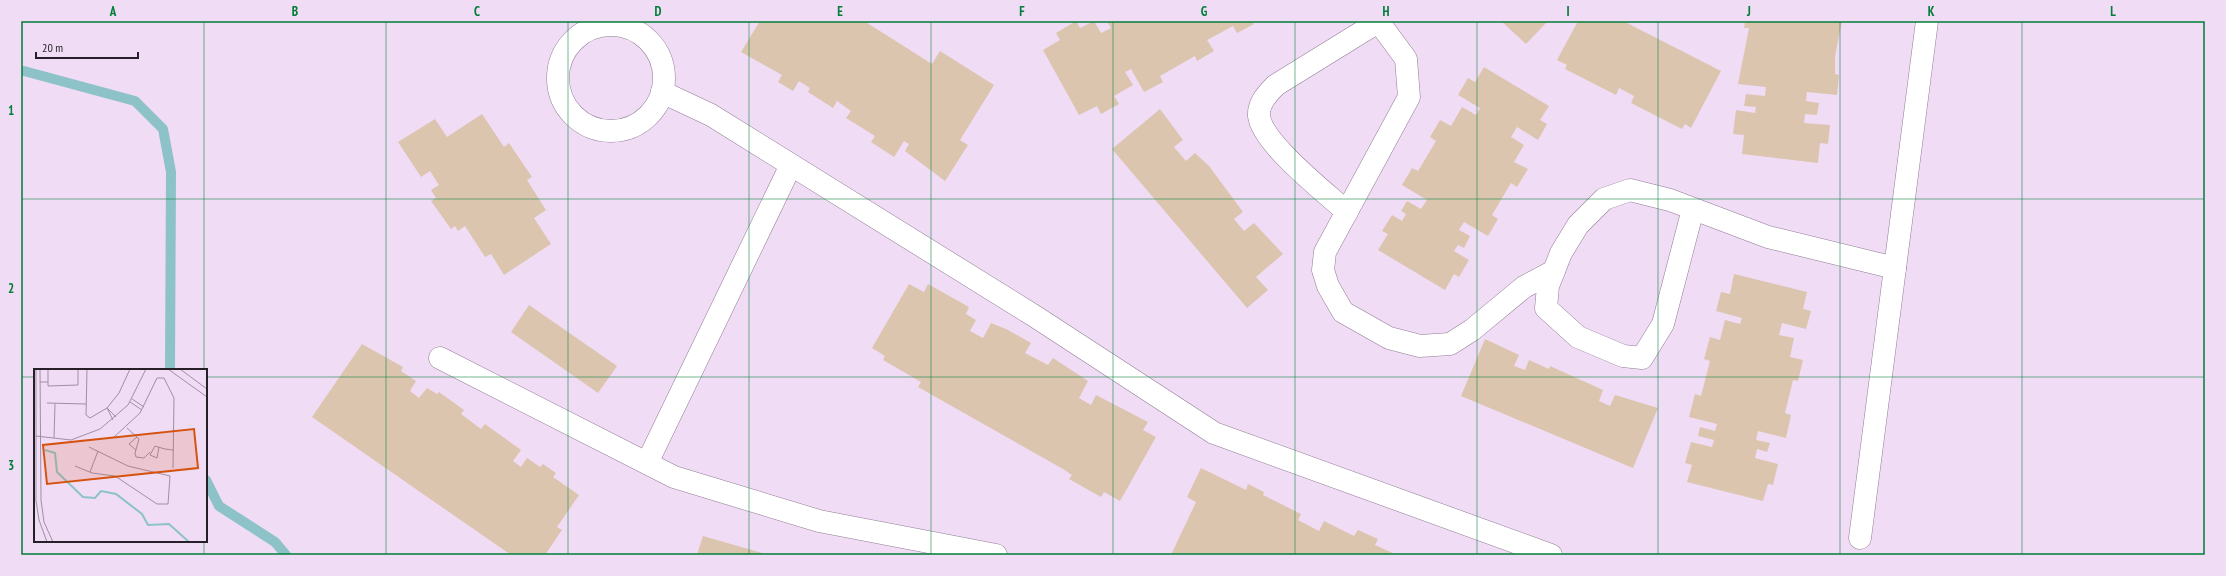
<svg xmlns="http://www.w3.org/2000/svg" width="2226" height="576" font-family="'PT Sans Narrow',sans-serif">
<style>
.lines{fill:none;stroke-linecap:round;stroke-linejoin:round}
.stream{stroke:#8dc2c9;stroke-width:10}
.building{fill:#dcc5af}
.minor-casing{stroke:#907d94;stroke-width:23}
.minor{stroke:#fff;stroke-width:22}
.grid{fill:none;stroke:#017e37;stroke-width:1;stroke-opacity:0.55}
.inset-river{fill:none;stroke:#8dc2c9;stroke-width:2}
.inset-road{fill:none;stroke:#9f90a3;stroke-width:1}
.view{fill:#d5530f;fill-opacity:0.15;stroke:#d5530f;stroke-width:2}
.inset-edge{fill:none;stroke:#261f28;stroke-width:2}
.neatline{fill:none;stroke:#017e37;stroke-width:1.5}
.grid-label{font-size:13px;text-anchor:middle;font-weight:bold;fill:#017e37}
</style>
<rect width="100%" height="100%" fill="#f0dcf5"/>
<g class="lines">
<g class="stream">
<polyline points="24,71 135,101 163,129 171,172 170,370"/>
<polyline points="206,480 219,506 275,542 286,555"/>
</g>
</g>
<g class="building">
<polygon points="760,21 864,21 932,64 940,51 994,85 960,140 968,145 945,181 905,151 909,144 904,141 894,157 871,142 875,136 846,118 851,111 837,101 833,108 808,92 810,88 799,81 793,91 778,82 782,75 741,52"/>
<polygon points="1076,21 1080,28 1094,21 1101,33 1111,28 1107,21 1251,21 1254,24 1237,33 1233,26 1207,40 1214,51 1197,61 1195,56 1160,76 1163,82 1144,92 1131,69 1125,72 1133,85 1114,96 1119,104 1101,114 1097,106 1079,115 1043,50 1060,40 1056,33"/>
<polygon points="1501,21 1548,21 1526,44"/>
<polygon points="1578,21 1623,21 1721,71 1691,128 1685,124 1682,129 1631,103 1634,96 1619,88 1616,95 1565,69 1567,65 1557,60"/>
<polygon points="1745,21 1842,21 1835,56 1835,74 1839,75 1837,95 1807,92 1806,101 1819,103 1817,115 1805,114 1804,123 1830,125 1828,144 1820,143 1818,163 1742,154 1744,135 1733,134 1736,110 1755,113 1756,107 1744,106 1746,94 1765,96 1766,87 1738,84 1749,28 1744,28"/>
<polygon points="1484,67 1549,106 1540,120 1547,124 1538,140 1517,127 1511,137 1524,145 1514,162 1528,169 1517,187 1511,183 1492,215 1498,219 1488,236 1464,222 1459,230 1470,236 1464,248 1458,245 1454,251 1469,260 1459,277 1454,274 1445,290 1378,250 1388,234 1382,231 1392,215 1402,221 1406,214 1401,211 1407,201 1421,209 1427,200 1402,185 1412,168 1418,171 1436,141 1430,137 1440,120 1451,126 1462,107 1476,115 1480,108 1458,95 1468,78 1475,82"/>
<polygon points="1160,109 1183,140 1174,147 1186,161 1195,153 1209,166 1243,212 1234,219 1244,231 1254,223 1283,254 1256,277 1268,290 1247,308 1112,149"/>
<polygon points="482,114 504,147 509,143 532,177 527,180 546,210 534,218 551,244 504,275 491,254 485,257 465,226 458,231 455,226 451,229 431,201 436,198 431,190 439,185 430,171 421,177 398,142 435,119 447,137"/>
<polygon points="1734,274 1807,292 1803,309 1811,311 1806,329 1782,323 1779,335 1794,338 1790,357 1803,360 1798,381 1793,380 1785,413 1791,415 1786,438 1758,431 1756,440 1770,443 1767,452 1757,449 1755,458 1778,464 1773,485 1768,484 1763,501 1687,482 1692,465 1685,463 1691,442 1712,447 1714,440 1698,436 1700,427 1715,431 1717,424 1689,417 1695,394 1701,396 1710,361 1704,359 1710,337 1720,340 1725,320 1740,324 1742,318 1716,311 1721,292 1730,294"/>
<polygon points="909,284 924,292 928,284 969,307 966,314 976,320 970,331 983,338 991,323 1006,329 1031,343 1025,353 1048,365 1053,358 1088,381 1079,398 1091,405 1096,395 1148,422 1143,430 1156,437 1120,501 1104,492 1101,497 1069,479 1072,475 1063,469 918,387 921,382 883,360 885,356 872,348"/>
<polygon points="529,305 617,366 598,393 511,332"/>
<polygon points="1485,339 1519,355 1514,366 1525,370 1529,360 1549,369 1550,366 1603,390 1599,401 1610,406 1615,395 1658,408 1633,468 1461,396"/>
<polygon points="362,344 403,367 401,371 416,381 410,391 419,398 427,388 437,394 439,392 464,410 461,414 481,429 485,424 521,450 513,461 521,467 527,458 540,467 543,464 556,473 553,477 579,495 557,527 562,530 545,555 511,555 312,417"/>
<polygon points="1201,468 1246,490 1248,484 1264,492 1263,495 1301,514 1298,520 1319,531 1324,521 1354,536 1358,530 1378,539 1375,545 1397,555 1171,555 1196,502 1187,497"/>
<polygon points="703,536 769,555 697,555"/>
</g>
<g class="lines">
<g class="minor-casing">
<g id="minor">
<polyline points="1378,21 1406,59 1409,97 1325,252 1323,270 1328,286 1343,312 1389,338 1420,346 1450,344 1472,330 1524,287 1554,271"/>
<circle cx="611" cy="78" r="53"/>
<polyline points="662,92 711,115 1036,317 1214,433 1551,555"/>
<polyline points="1693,209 1663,324 1642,358 1623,356 1578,337 1546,308 1548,286 1561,253 1578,225 1604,199 1630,190 1670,200 1768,237 1895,268"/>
<path d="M1347 212C1326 193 1262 143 1259 116 1258 103 1268 93 1276 85L1378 22"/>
<polyline points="440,358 674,477 819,521 996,555"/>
<polyline points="647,463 791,165"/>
<polyline points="1860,538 1927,21"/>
</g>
</g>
<use href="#minor" class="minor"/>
</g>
<path class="grid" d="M204 21V370M386 21V555M568 21V555M749 21V555M931 21V555M1113 21V555M1295 21V555M1477 21V555M1658 21V555M1840 21V555M2022 21V555M21 199H2205M21 377H35M206 377H2205M204 541V555"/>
<g transform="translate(34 369)">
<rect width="173" height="173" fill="#f0dcf5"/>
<path class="inset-river" d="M11 81 21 84 23 103 49 128 61 129 67 122 82 125 108 145 114 156 135 155 155 173"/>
<path class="inset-road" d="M2 0V132L5 151 13 173M6 0 7 131 10 153 19 173M53 0 52 46 56 49 73 39 85 24 96 0M134 0 173 28M146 0 173 20M6 13H14V0M14 13V17L44 16V0M98 30 110 38M96 33 108 41M13 34 52 35M73 39 79 51M73 39 82 48M93 59 105 70 101 84 102 88 110 89 116 83M2 67 37 71 66 60 94 36 112 0M20 69 21 35M79 69 106 44 123 9H130L140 29 139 99M125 78 123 89 116 86 121 77 124 78 131 80 139 81M102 81 95 75 103 68M41 97 58 104 81 107 123 135H134L136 107 94 97 55 78M56 103 64 82"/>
<path class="view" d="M160 60 164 99 13 115 9 76Z"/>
<rect width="173" height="173" class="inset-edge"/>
</g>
<rect width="2226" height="576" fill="none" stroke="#f0dcf5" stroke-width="44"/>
<path d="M36 52v6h102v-6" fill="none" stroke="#261f28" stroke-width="2"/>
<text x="42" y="52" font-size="12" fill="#261f28" stroke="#f0dcf5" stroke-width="3" paint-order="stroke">20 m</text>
<rect x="22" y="22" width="2182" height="532" class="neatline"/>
<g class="grid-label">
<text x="113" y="16">A</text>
<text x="295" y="16">B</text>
<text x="477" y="16">C</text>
<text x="658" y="16">D</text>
<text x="840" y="16">E</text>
<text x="1022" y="16">F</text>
<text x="1204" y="16">G</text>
<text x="1386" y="16">H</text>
<text x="1568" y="16">I</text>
<text x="1749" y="16">J</text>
<text x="1931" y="16">K</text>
<text x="2113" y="16">L</text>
<text x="11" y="115">1</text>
<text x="11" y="293">2</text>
<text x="11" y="470">3</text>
</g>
</svg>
